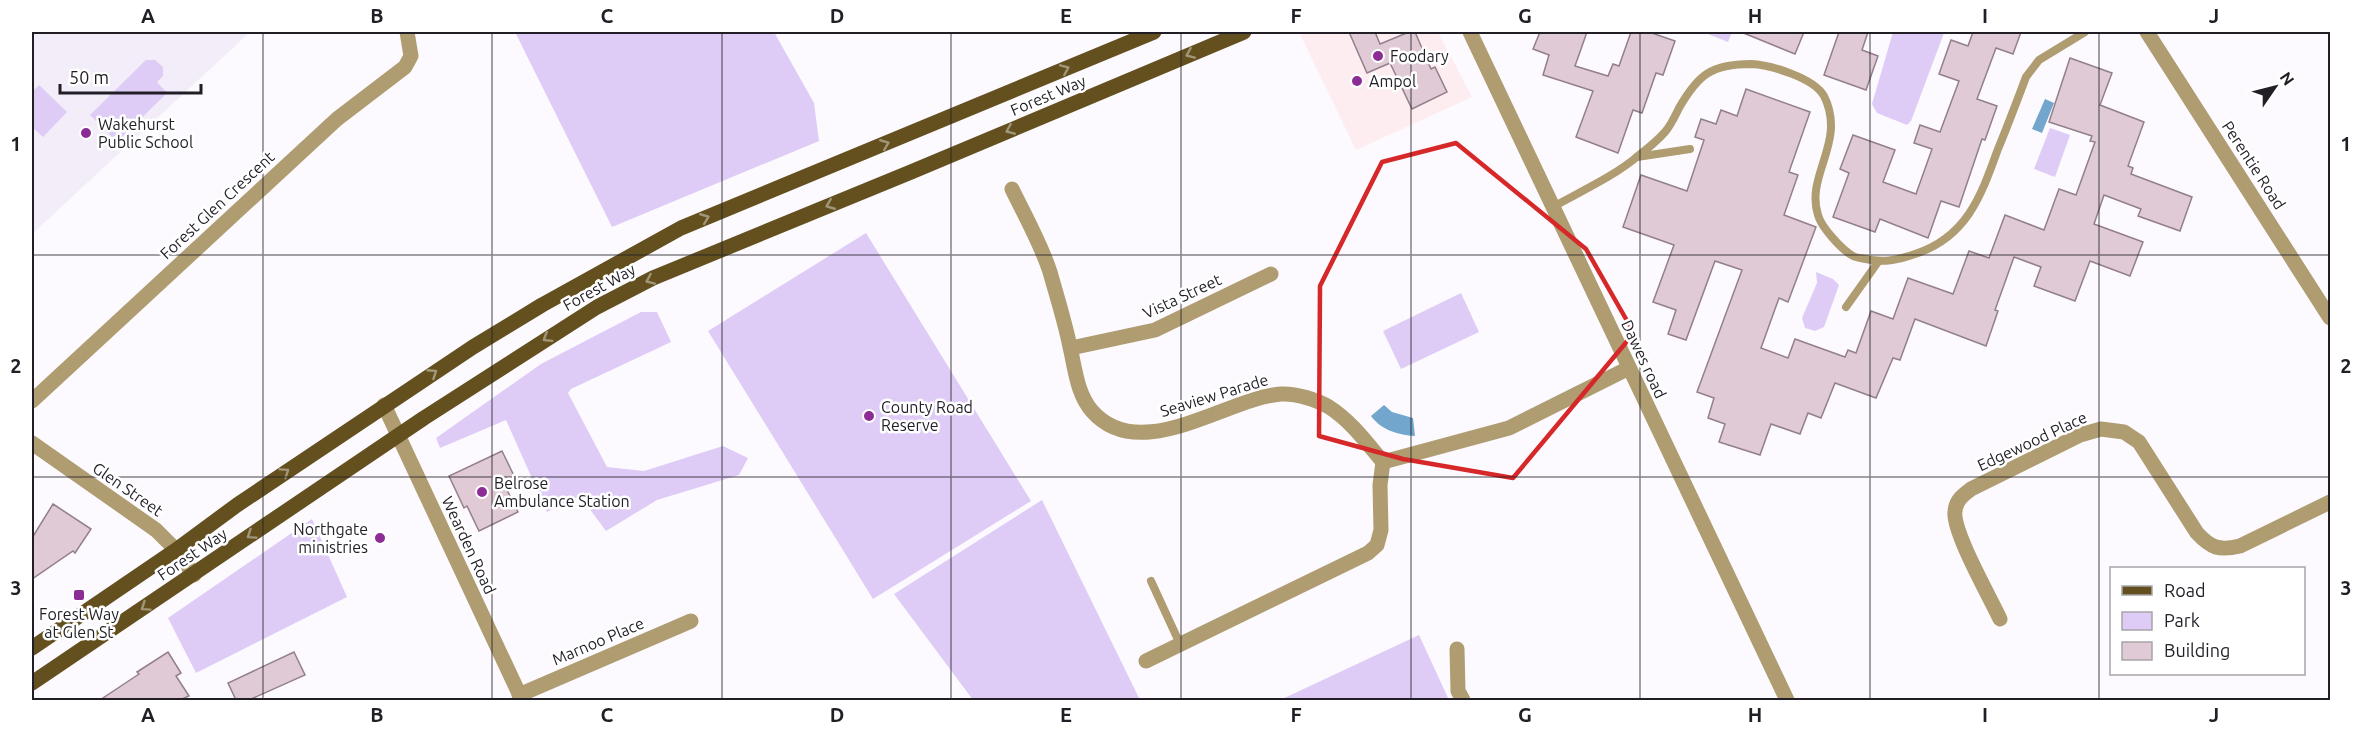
<svg xmlns="http://www.w3.org/2000/svg" width="2362" height="732" font-family="Ubuntu,sans-serif">
<style>
.commercial{fill:#fdedf0}
.built{fill:#f2edf8}
.green{fill:#deccf7}
.water{fill:#72a6cd}
.building{fill:#dfcad5;stroke:#937f8a;stroke-width:1.5}
.lines{fill:none;stroke-linecap:round;stroke-linejoin:round}
.service{stroke:#af9c71;stroke-width:8}
.minor{stroke:#af9c71;stroke-width:15}
.tertiary{stroke:#af9c71;stroke-width:15}
.primary{stroke:#64501f;stroke-width:15}
.oneway{stroke:#a29679}
.marked{fill:none;stroke:#d62828;stroke-width:4.5;stroke-linejoin:round}
.grid{fill:none;stroke:#211e26;stroke-width:1.5;stroke-opacity:0.55}
.poi-dot{fill:#8c2c95;stroke:#fff;stroke-width:2}
.labels{text-anchor:middle;stroke-width:5;stroke-linejoin:round;paint-order:stroke}
.poi-label{font-size:16px;fill:#211e26;stroke:#fff;text-anchor:start}
.street-label{font-size:16px;fill:#211e26;stroke:#fff}
.neatline{fill:none;stroke:#211e26;stroke-width:2}
.grid-label{font-size:20px;text-anchor:middle;font-weight:bold;fill:#211e26}
</style>
<rect width="100%" height="100%" fill="#fcfafe"/>
<polygon class="commercial" points="1299,32 1438,32 1472,97 1356,150"/>
<polygon class="built" points="32,32 250,32 32,234"/>
<g class="green">
<polygon points="515,32 774,32 814,103 819,141 612,227"/>
<polygon points="1703,32 1732,32 1728,42"/>
<polygon points="1893,32 1944,33 1911,121 1907,125 1877,113 1872,104"/>
<polygon points="146,60 155,60 163,67 163,76 157,82 167,93 117,142 90,115"/>
<polygon points="39,85 67,112 43,137 32,127 32,92"/>
<polygon points="2050,128 2070,135 2055,177 2034,169"/>
<polygon points="866,233 1031,501 873,599 708,331"/>
<polygon points="1816,272 1833,279 1839,285 1824,327 1815,331 1805,328 1802,318 1817,283"/>
<polygon points="1461,293 1479,332 1401,369 1383,331"/>
<polygon points="641,312 657,312 671,342 571,389 568,393 607,467 644,471 723,446 748,458 739,475 657,500 606,531 580,496 547,512 506,420 440,448 436,438 541,364"/>
<polygon points="1042,500 1140,700 973,700 894,594"/>
<polygon points="312,519 347,597 196,673 168,618"/>
<polygon points="1419,635 1449,700 1280,700"/>
</g>
<g class="water">
<polygon points="2045,99 2054,103 2042,133 2032,129"/>
<path d="M1384 405 1392 412 1413 418 1415 436C1399 435 1381 430 1371 416Z"/>
</g>
<g class="building">
<polygon points="1349,32 1375,32 1380,44 1409,32 1415,32 1431,69 1435,67 1447,92 1412,109 1390,63 1367,73"/>
<polygon points="1540,32 1587,32 1575,66 1608,76 1613,64 1619,66 1631,32 1649,32 1675,41 1663,75 1656,73 1642,113 1633,110 1618,153 1576,137 1593,91 1543,75 1549,55 1533,49"/>
<polygon points="1741,32 1804,32 1795,54"/>
<polygon points="1839,32 1868,32 1862,50 1878,56 1866,90 1824,75"/>
<polygon points="1973,32 2021,32 2013,54 1996,48 1977,99 1997,106 1985,140 1982,139 1959,207 1941,201 1928,238 1880,219 1875,232 1833,217 1849,173 1840,169 1853,135 1895,150 1883,182 1916,194 1932,149 1914,143 1920,125 1940,132 1959,81 1939,74 1951,40 1968,46"/>
<polygon points="2070,58 2112,73 2100,105 2144,122 2128,166 2133,168 2131,174 2192,197 2180,231 2138,216 2141,209 2104,195 2094,224 2143,242 2130,276 2090,261 2075,301 2034,286 2041,267 2014,257 1995,310 1998,311 1986,346 1915,319 1900,360 1893,358 1876,398 1835,383 1821,418 1808,413 1800,434 1771,424 1760,455 1719,442 1725,424 1708,418 1714,398 1697,392 1742,270 1715,261 1686,340 1668,334 1676,310 1653,302 1674,245 1623,227 1641,175 1687,191 1704,140 1695,137 1701,119 1716,124 1721,110 1737,116 1746,89 1810,112 1789,172 1798,175 1784,215 1816,227 1788,302 1779,298 1761,348 1788,358 1795,339 1845,357 1848,350 1856,353 1871,311 1893,319 1908,278 1953,294 1969,251 1989,258 2005,215 2044,230 2059,189 2076,195 2095,142 2090,141 2092,136 2049,122"/>
<polygon points="502,451 517,482 506,488 518,512 479,531 467,506 464,508 449,476"/>
<polygon points="53,504 91,529 75,553 73,551 32,579 32,538"/>
<polygon points="168,652 181,673 176,676 189,696 180,700 100,700 139,674 137,672"/>
<polygon points="294,652 305,675 249,700 236,700 228,683"/>
</g>
<g class="lines">
<g class="service">
<polyline points="1637,157 1690,149"/>
<path d="M1553 207C1581 191 1613 177 1638 156 1647 149 1658 140 1665 132 1671 125 1675 116 1679 108 1698 75 1711 64 1751 64 1771 65 1814 78 1824 96 1847 142 1805 175 1818 215 1821 227 1842 250 1853 256 1856 258 1862 258 1866 259 1883 263 1898 260 1915 254 1967 237 1981 196 1998 149 2008 125 2017 101 2026 77L2039 60 2085 32"/>
<polyline points="1846,307 1878,262"/>
<polyline points="1151,581 1180,644"/>
</g>
<g class="minor">
<polyline points="1470,32 1787,700"/>
<polyline points="2147,32 2330,318"/>
<path d="M1012 189C1025 216 1041 244 1050 272 1057 297 1065 322 1070 347 1075 368 1077 394 1092 411 1140 466 1227 398 1281 394 1296 393 1317 400 1329 407 1351 421 1367 443 1383 462L1380 485 1381 530 1377 545 1368 553 1146 661"/>
<polyline points="1071,348 1155,330 1271,274"/>
<polyline points="32,401 337,119 405,67 411,56 407,32"/>
<polyline points="384,405 522,700"/>
<polyline points="1383,462 1509,428 1629,368"/>
<path d="M2000 619C1990 597 1952 531 1955 511 1956 500 1963 495 1971 489L2080 435 2101 429 2124 432 2139 442 2197 533C2211 548 2219 551 2240 546L2330 502"/>
<polyline points="1457,649 1458,691 1463,700"/>
<polyline points="519,695 691,621"/>
</g>
<polyline class="tertiary" points="32,443 156,530 176,550 194,575"/>
<g class="primary">
<polyline points="32,648 176,550 237,505 473,347 542,305 681,228 1154,32"/>
<polyline points="32,683 424,418 597,307 653,278 911,172 1244,32"/>
</g>
</g>
<defs><path id="oneway-chevron" d="M-2-3.5L2.5 0L-2 3.5" fill="none" stroke-width="1.6" stroke-linecap="round" stroke-linejoin="round" transform="scale(1.5)"/></defs>
<g class="oneway">
<use href="#oneway-chevron" transform="translate(1190 54) rotate(157)"/>
<use href="#oneway-chevron" transform="translate(1065 69) rotate(-23)"/>
<use href="#oneway-chevron" transform="translate(1010 130) rotate(157)"/>
<use href="#oneway-chevron" transform="translate(885 144) rotate(-22)"/>
<use href="#oneway-chevron" transform="translate(830 205) rotate(158)"/>
<use href="#oneway-chevron" transform="translate(705 218) rotate(-22)"/>
<use href="#oneway-chevron" transform="translate(650 280) rotate(156)"/>
<use href="#oneway-chevron" transform="translate(547 338) rotate(148)"/>
<use href="#oneway-chevron" transform="translate(433 373) rotate(-33)"/>
<use href="#oneway-chevron" transform="translate(285 472) rotate(-34)"/>
<use href="#oneway-chevron" transform="translate(251 535) rotate(146)"/>
<use href="#oneway-chevron" transform="translate(145 607) rotate(146)"/>
</g>
<path class="marked" d="M1456 143 1586 249 1634 333 1513 478 1403 459 1319 436 1320 286 1382 162Z"/>
<path class="grid" d="M263 32V700M492 32V700M722 32V700M951 32V700M1181 32V700M1411 32V700M1640 32V700M1870 32V700M2099 32V700M32 255H2330M32 477H2330"/>
<g class="poi-dot">
<circle cx="1378" cy="56" r="6"/>
<circle cx="1357" cy="81" r="6"/>
<circle cx="86" cy="133" r="6"/>
<circle cx="869" cy="416" r="6"/>
<circle cx="482" cy="492" r="6"/>
<circle cx="380" cy="538" r="6"/>
<rect x="73" y="589" width="12" height="12" rx="3"/>
</g>
<g class="labels">
<g class="poi-label">
<text x="1390" y="62">Foodary</text>
<text x="1369" y="87">Ampol</text>
<text x="98" y="130">Wakehurst<tspan x="98" dy="18">Public School</tspan></text>
<text x="881" y="413">County Road<tspan x="881" dy="18">Reserve</tspan></text>
<text x="494" y="489">Belrose<tspan x="494" dy="18">Ambulance Station</tspan></text>
<text x="368" y="535" text-anchor="end">Northgate<tspan x="368" dy="18">ministries</tspan></text>
<text x="79" y="620" text-anchor="middle">Forest Way<tspan x="79" dy="18">at Glen St</tspan></text>
</g>
<g class="street-label">
<text transform="translate(1048 95) rotate(-23)" y="6">Forest Way</text>
<text transform="translate(2254 165) rotate(57)" y="6">Perentie Road</text>
<text transform="translate(217 205) rotate(-43)" y="6">Forest Glen Crescent</text>
<text transform="translate(599 287) rotate(-29)" y="6">Forest Way</text>
<text transform="translate(1182 296) rotate(-25)" y="6">Vista Street</text>
<text transform="translate(1644 359) rotate(65)" y="6">Dawes road</text>
<text transform="translate(1214 395) rotate(-17)" y="6">Seaview Parade</text>
<text transform="translate(2032 441) rotate(-25)" y="6">Edgewood Place</text>
<text transform="translate(128 489) rotate(35)" y="6">Glen Street</text>
<text transform="translate(469 545) rotate(65)" y="6">Wearden Road</text>
<text transform="translate(192 554) rotate(-34)" y="6">Forest Way</text>
<text transform="translate(598 641) rotate(-23)" y="6">Marnoo Place</text>
</g>
</g>
<rect width="2362" height="732" fill="none" stroke="#ffffff" stroke-width="66"/>
<rect x="2110" y="567" width="195" height="108" fill="#ffffff" stroke="#a6a5a8" stroke-width="1.5"/>
<rect x="2122" y="586" width="30" height="9" fill="#64501f" stroke="#a6a5a8" stroke-width="1.5"/>
<text x="2164" y="597" font-size="18" fill="#211e26">Road</text>
<rect x="2122" y="612" width="30" height="18" fill="#deccf7" stroke="#a6a5a8" stroke-width="1.5"/>
<text x="2164" y="627" font-size="18" fill="#211e26">Park</text>
<rect x="2122" y="642" width="30" height="18" fill="#dfcad5" stroke="#a6a5a8" stroke-width="1.5"/>
<text x="2164" y="657" font-size="18" fill="#211e26">Building</text>
<g transform="translate(2275 87) rotate(55)" stroke="#ffffff" stroke-width="4.5" paint-order="stroke">
<path d="M0-4.5L10 22L0 15L-10 22Z" fill="#211e26"/>
<text y="-9" font-size="16" font-weight="bold" text-anchor="middle" fill="#211e26">N</text>
</g>
<path d="M60 84v9h141v-9" fill="none" stroke="#211e26" stroke-width="3"/>
<text x="69" y="84" font-size="18" fill="#211e26" stroke="#ffffff" stroke-width="4.5" paint-order="stroke">50 m</text>
<rect x="33" y="33" width="2296" height="666" class="neatline"/>
<g class="grid-label">
<text x="148" y="23">A</text>
<text x="377" y="23">B</text>
<text x="607" y="23">C</text>
<text x="837" y="23">D</text>
<text x="1066" y="23">E</text>
<text x="1296" y="23">F</text>
<text x="1525" y="23">G</text>
<text x="1755" y="23">H</text>
<text x="1985" y="23">I</text>
<text x="2214" y="23">J</text>
<text x="16" y="151">1</text>
<text x="2346" y="151">1</text>
<text x="16" y="373">2</text>
<text x="2346" y="373">2</text>
<text x="16" y="595">3</text>
<text x="2346" y="595">3</text>
<text x="148" y="722">A</text>
<text x="377" y="722">B</text>
<text x="607" y="722">C</text>
<text x="837" y="722">D</text>
<text x="1066" y="722">E</text>
<text x="1296" y="722">F</text>
<text x="1525" y="722">G</text>
<text x="1755" y="722">H</text>
<text x="1985" y="722">I</text>
<text x="2214" y="722">J</text>
</g>
</svg>
